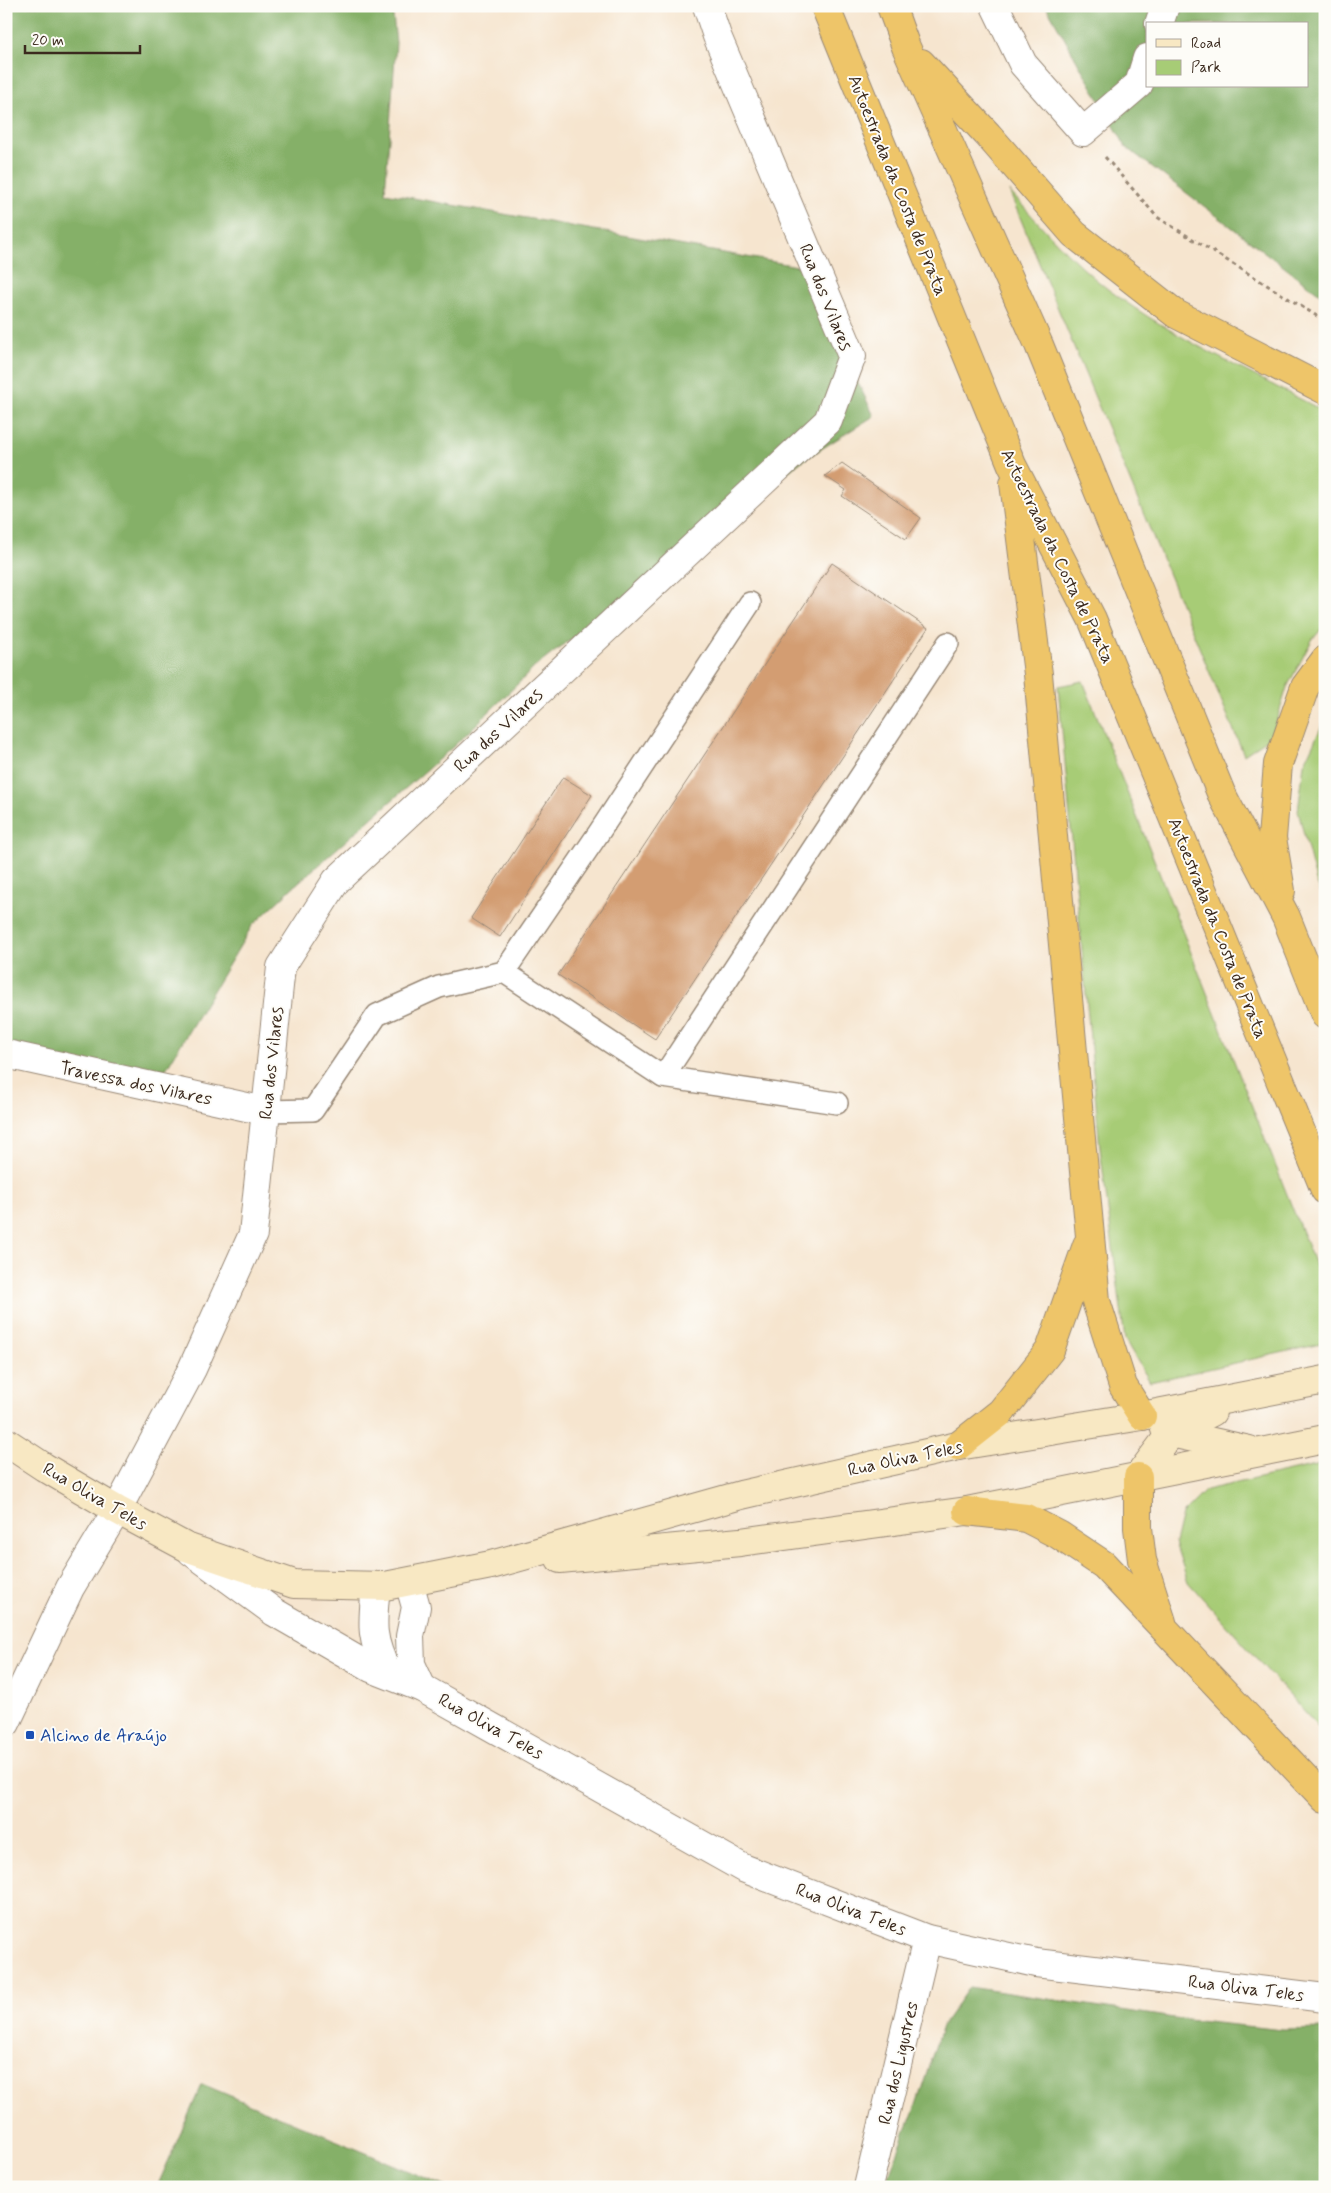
<svg xmlns="http://www.w3.org/2000/svg" width="1331" height="2193" font-family="Mynerve,sans-serif">
<style>
.green{fill:#a7cc76;stroke:#717b4a}
.forest{fill:#85b067;stroke:#606d42;fill-rule:evenodd}
.building{fill:#d39d72}
.lines{fill:none;stroke-linecap:round;stroke-linejoin:round}
.lane-casing{stroke:#988876;stroke-width:24}
.street-casing{stroke:#988876;stroke-width:30}
.secondary-casing{stroke:#988876;stroke-width:30}
.highway-casing{stroke:#988876;stroke-width:30}
.path{stroke:#988876;stroke-width:3;stroke-dasharray:4 4;stroke-linecap:butt}
.lane{stroke:#fff;stroke-width:21}
.street{stroke:#fff;stroke-width:28}
.secondary{stroke:#f8e8c3;stroke-width:28}
.highway{stroke:#eec569;stroke-width:28}
.transit-dot{fill:#1a4fb4;stroke:#fdfcf7;stroke-width:2}
.labels{text-anchor:middle;stroke-width:4;stroke-linejoin:round;paint-order:stroke}
.street-label{font-size:18px;fill:#3b2a1e;stroke:#fdfcf7}
.transit-label{font-size:18px;fill:#164399;stroke:#fdfcf7;text-anchor:start}
</style>
<rect width="100%" height="100%" fill="#fdfcf7"/>
<filter id="ink" filterUnits="userSpaceOnUse"><feTurbulence type="fractalNoise" baseFrequency=".02" numOctaves="2"/><feDisplacementMap in="SourceGraphic" scale="10" xChannelSelector="R" yChannelSelector="G"/><feConvolveMatrix kernelMatrix="1 2 1 2 8 2 1 2 1" color-interpolation-filters="sRGB"/></filter>
<filter id="wash" filterUnits="userSpaceOnUse"><feTurbulence type="fractalNoise" baseFrequency=".0096" numOctaves="4" result="noise"/><feDisplacementMap in="SourceGraphic" scale="20" xChannelSelector="R" yChannelSelector="G"/><feGaussianBlur stdDeviation="1.12" result="paint"/><feColorMatrix in="noise" values="0 0 0 0 0 0 0 0 0 0 0 0 0 0 0 0 0 1.4 0 .05"/><feComposite in="paint" operator="in"/></filter>
<g filter="url(#wash)">
<rect width="100%" height="100%" fill="#f6e5cf"/>
<g class="green">
<path d="M1009 191C1041 225 1071 261 1109 290 1175 339 1252 373 1325 412V625L1312 640 1287 687 1272 736 1244 755Z"/>
<polygon points="1083,681 1325,1290 1325,1343 1150,1382 1125,1340 1100,1148 1058,686"/>
<polygon points="1325,719 1325,902 1316,881 1298,811 1304,764"/>
<polygon points="1325,1463 1325,1735 1188,1582 1175,1543 1182,1514 1206,1490"/>
</g>
<g class="forest">
<polygon points="6,6 392,6 396,43 385,193 803,267 874,416 802,461 535,667 455,745 292,888 252,926 166,1069 95,1075 6,1055"/>
<path d="M1046 6H1325V298L1126 147ZM1147 24H1307V86H1147Z"/>
<polygon points="969,1987 1187,2020 1283,2030 1325,2029 1325,2187 884,2187 916,2105 942,2026"/>
<polygon points="202,2084 447,2187 157,2187"/>
</g>
<g id="blocks">
<g class="building">
<polygon points="842,463 921,518 906,539 842,496 846,490 825,476"/>
<polygon points="832,563 928,628 655,1039 558,975"/>
<polygon points="563,777 592,795 500,937 471,918"/>
</g>
</g>
</g>
<g filter="url(#ink)">
<use href="#blocks" fill-opacity="0" stroke="#988876" stroke-width="1"/>
<g class="lines">
<g class="lane-casing">
<g id="lane">
<polyline points="504,972 663,1077 837,1103"/>
<polyline points="663,1077 948,643"/>
<polyline points="265,1111 313,1110 377,1015 439,987 504,972 598,834 750,603"/>
</g>
</g>
<g class="street-casing">
<g id="street">
<polyline points="995,6 1023,64 1083,132 1139,84 1147,58"/>
<polyline points="1159,24 1165,6"/>
<polyline points="6,1054 265,1111"/>
<polyline points="192,1552 274,1612 371,1668 422,1688 743,1868 927,1939 1036,1963 1325,1998"/>
<polyline points="409,1582 416,1607 410,1636 411,1664 422,1688"/>
<path d="M376 1586C372 1625 370 1638 388 1674"/>
<polyline points="6,1723 70,1588 117,1510 192,1369 253,1234 281,967 336,881 828,421 852,356 717,36 707,6"/>
<polyline points="868,2187 927,1939"/>
</g>
</g>
<g class="secondary-casing">
<g id="secondary">
<polyline points="1165,1429 1171,1433 1249,1450"/>
<polyline points="6,1442 44,1467 117,1510 186,1547 294,1584 385,1586 491,1565 741,1495 958,1446 1142,1416 1325,1380"/>
<polyline points="1138,1477 1171,1433 1212,1412"/>
<polyline points="560,1559 740,1542 967,1511 1325,1439"/>
</g>
</g>
<g class="highway-casing">
<g id="highway">
<polyline points="825,6 1012,465 1092,619 1325,1190"/>
<polyline points="891,6 906,47 1039,345 1221,793 1286,917 1325,1015"/>
<polyline points="921,63 988,135 1074,234 1176,314 1325,390"/>
<polyline points="1014,483 1038,674 1096,1301 1123,1386 1142,1416"/>
<polyline points="1281,891 1272,838 1278,764 1305,687 1325,660"/>
<polyline points="958,1446 1001,1412 1050,1350 1087,1245"/>
<polyline points="1138,1477 1138,1528 1142,1560 1162,1622"/>
<polyline points="967,1511 1026,1518 1059,1535 1104,1565 1325,1799"/>
</g>
</g>
<polyline class="path" points="1105,157 1157,217 1325,321"/>
<use href="#lane" class="lane"/>
<use href="#street" class="street"/>
<use href="#secondary" class="secondary"/>
<use href="#highway" class="highway"/>
</g>
</g>
<rect class="transit-dot" x="25" y="1730" width="10" height="10" rx="2.5"/>
<g class="labels">
<g class="street-label">
<text transform="translate(898 185) rotate(68)" y="6">Autoestrada da Costa de Prata</text>
<text transform="translate(826 297) rotate(68)" y="6">Rua dos Vilares</text>
<text transform="translate(1058 556) rotate(64)" y="6">Autoestrada da Costa de Prata</text>
<text transform="translate(498 730) rotate(-43)" y="6">Rua dos Vilares</text>
<text transform="translate(1218 928) rotate(68)" y="6">Autoestrada da Costa de Prata</text>
<text transform="translate(271 1063) rotate(-84)" y="6">Rua dos Vilares</text>
<text transform="translate(136 1083) rotate(12)" y="6">Travessa dos Vilares</text>
<text transform="translate(905 1458) rotate(-12)" y="6">Rua Oliva Teles</text>
<text transform="translate(95 1496) rotate(30)" y="6">Rua Oliva Teles</text>
<text transform="translate(491 1726) rotate(29)" y="6">Rua Oliva Teles</text>
<text transform="translate(851 1909) rotate(21)" y="6">Rua Oliva Teles</text>
<text transform="translate(1246 1988) rotate(7)" y="6">Rua Oliva Teles</text>
<text transform="translate(898 2063) rotate(-77)" y="6">Rua dos Ligustres</text>
</g>
<g class="transit-label">
<text x="40" y="1741">Alcino de Araújo</text>
</g>
</g>
<rect width="1331" height="2193" fill="none" stroke="#fdfcf7" stroke-width="25"/>
<rect x="1146" y="22" width="162" height="65" fill="#fdfcf7" stroke="#afa8a0"/>
<rect x="1156" y="39" width="25" height="8" fill="#f8e8c3" stroke="#afa8a0"/>
<text x="1191" y="48" font-size="15" fill="#3b2a1e">Road</text>
<rect x="1156" y="60" width="25" height="15" fill="#a7cc76" stroke="#afa8a0"/>
<text x="1191" y="72" font-size="15" fill="#3b2a1e">Park</text>
<path d="M25 45v8h115v-8" fill="none" stroke="#3b2a1e" stroke-width="2.5"/>
<text x="32" y="45" font-size="15" fill="#3b2a1e" stroke="#fdfcf7" stroke-width="4" paint-order="stroke">20 m</text>
</svg>
